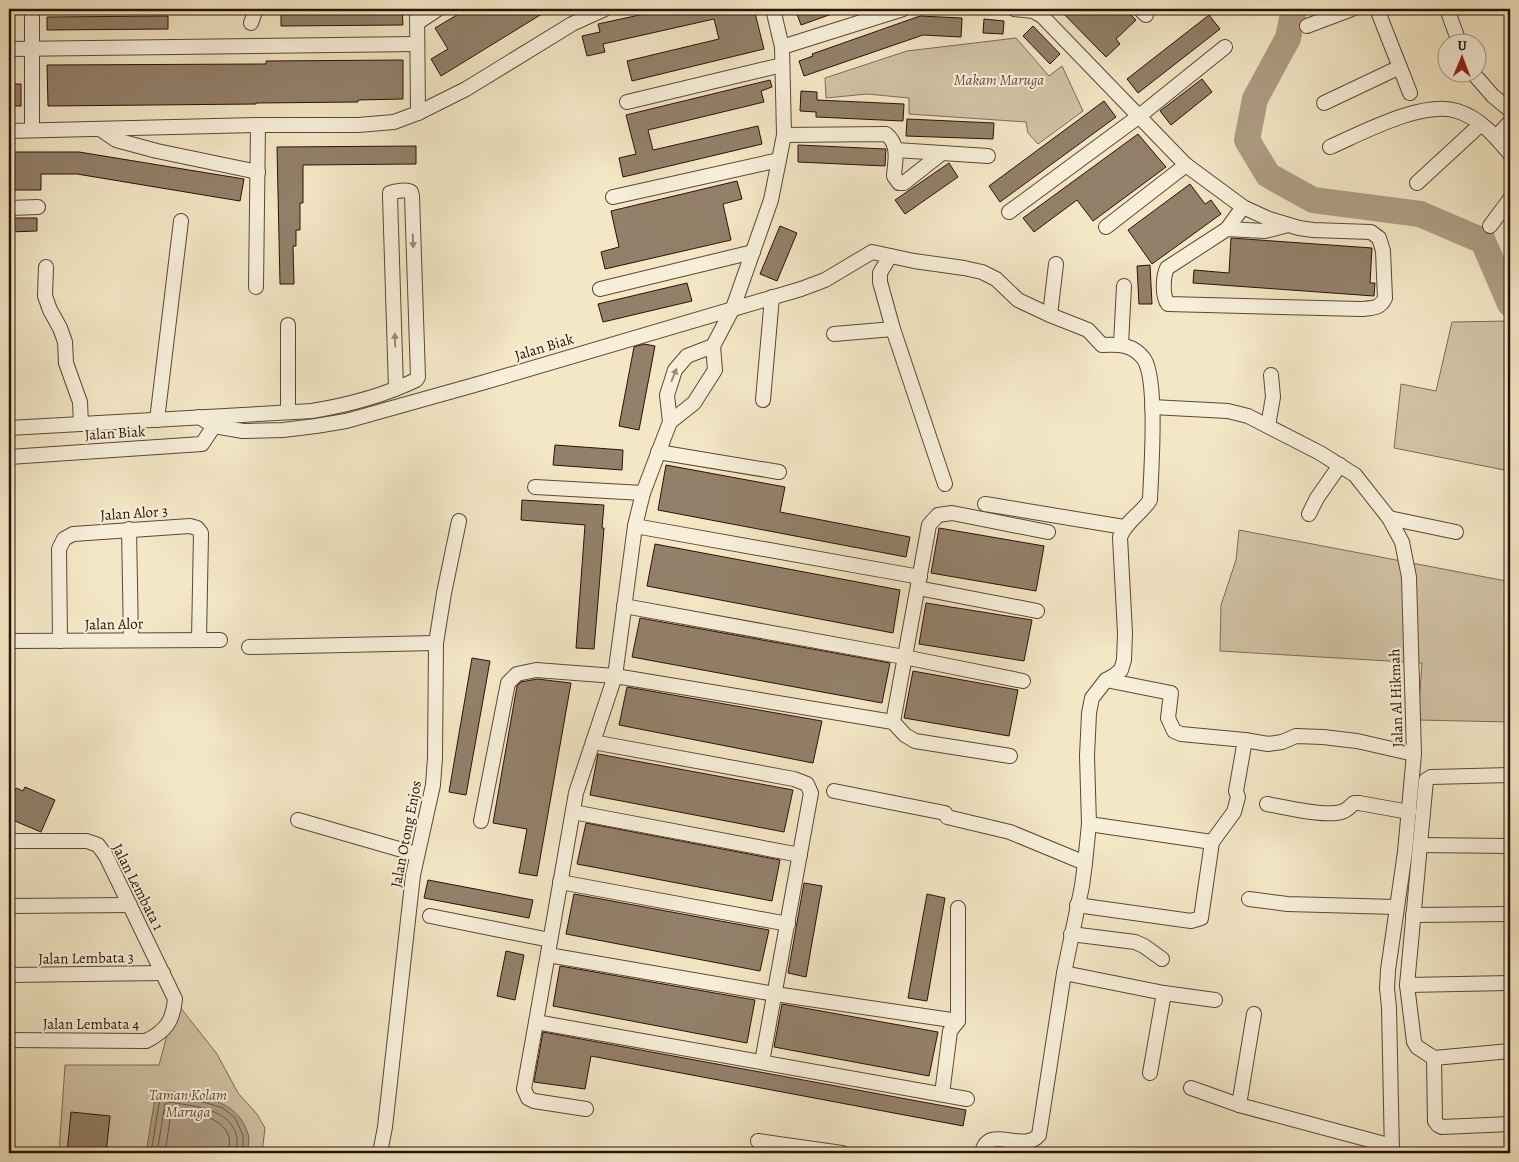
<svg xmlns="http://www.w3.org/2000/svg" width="1519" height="1162" font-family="Alegreya,serif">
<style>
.green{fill:#d1c3a5;stroke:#7e6a56}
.water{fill:#af9e85;stroke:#7b6652}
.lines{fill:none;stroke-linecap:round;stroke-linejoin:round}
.shore{stroke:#6e5846;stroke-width:1}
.river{stroke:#af9e85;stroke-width:26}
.building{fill:#93806a;stroke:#2c1106}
.minor-casing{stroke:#5e4636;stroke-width:16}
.minor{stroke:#f7efda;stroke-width:14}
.oneway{fill:#9c8b7b}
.labels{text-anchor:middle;stroke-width:4;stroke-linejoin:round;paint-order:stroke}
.park-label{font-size:15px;font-style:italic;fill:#664f3e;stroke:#f7efda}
.street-label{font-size:15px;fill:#2c1106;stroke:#f7efda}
</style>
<rect width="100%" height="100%" fill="#f3e7c6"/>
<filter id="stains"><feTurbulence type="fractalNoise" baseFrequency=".004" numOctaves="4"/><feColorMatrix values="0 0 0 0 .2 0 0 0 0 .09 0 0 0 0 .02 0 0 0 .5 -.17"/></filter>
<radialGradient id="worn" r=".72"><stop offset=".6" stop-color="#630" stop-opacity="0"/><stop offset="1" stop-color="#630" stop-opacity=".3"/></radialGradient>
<g class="green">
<polygon points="1016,38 1049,76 1062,66 1083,111 1038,144 1028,133 1026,122 909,114 909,98 867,94 826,98 825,78 907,51"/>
<polygon points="1510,321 1510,488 1504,470 1394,448 1401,384 1436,391 1452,322"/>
<polygon points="1239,530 1506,581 1510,575 1510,722 1418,720 1422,663 1220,651 1221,605 1236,560"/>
<polygon points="176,1002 217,1054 238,1093 257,1114 265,1128 262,1153 59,1153 65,1065 159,1065"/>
</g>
<path class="water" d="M170 1091C201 1097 237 1098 248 1134 250 1139 248 1147 247 1153H146L156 1092Z"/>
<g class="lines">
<g class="shore">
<polyline points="151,1153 160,1098 170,1096 203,1102 223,1108 235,1118 243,1135 243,1153"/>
<path d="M157 1153 165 1104 169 1102C192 1106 232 1108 237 1138 238 1142 236 1148 236 1153"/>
<path d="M165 1153 171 1113 174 1111C193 1114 222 1115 229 1137 230 1142 229 1148 229 1153"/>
</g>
<polyline class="river" points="1294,9 1288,38 1255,99 1247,140 1268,175 1313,200 1420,214 1483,241 1510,304"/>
</g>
<g class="building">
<polygon points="281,9 402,9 403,25 281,26"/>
<polygon points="467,9 550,9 441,76 431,59 448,49 435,28"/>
<polygon points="667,9 754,9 764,49 632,81 627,61 719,39 714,19 603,44 605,52 587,56 582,36 600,32 598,24"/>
<polygon points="795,9 843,9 843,10 801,25"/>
<polygon points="1059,9 1125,9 1136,20 1116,39 1120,44 1106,57"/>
<polygon points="1209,15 1220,29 1138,93 1127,79"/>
<polygon points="168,16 168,29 47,30 47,17"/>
<polygon points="920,16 962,18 961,37 923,35 804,76 799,61 813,56 812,54"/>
<polygon points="984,19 1004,21 1003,34 983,33"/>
<polygon points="1033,26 1060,54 1050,64 1023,36"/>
<polygon points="403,60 403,99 358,100 358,102 256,103 256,104 48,106 47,65 266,64 266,61"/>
<polygon points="1202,79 1212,92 1171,125 1160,111"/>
<polygon points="770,80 772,87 761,91 764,102 648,130 653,150 758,126 762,144 623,177 619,158 636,154 626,115"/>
<rect x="9" y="84" width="12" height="22"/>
<polygon points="801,91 817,92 817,100 904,104 903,121 816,117 816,112 800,111"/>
<polygon points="1104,101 1116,117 1000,202 989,186"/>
<polygon points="907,119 994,123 993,139 906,136"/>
<polygon points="1138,134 1166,167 1093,221 1077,200 1034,232 1023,218"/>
<polygon points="798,145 886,149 885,166 798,162"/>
<polygon points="416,146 416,164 303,165 303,203 300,203 300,230 296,230 296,246 293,246 294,284 280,284 277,147"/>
<polygon points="9,152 79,152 244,179 240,201 77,174 41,174 41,190 9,190"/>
<polygon points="949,163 958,177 905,214 895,200"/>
<polygon points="737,181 742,199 723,204 731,240 605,269 601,252 619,247 611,211"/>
<polygon points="1190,184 1205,204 1211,200 1221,214 1152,264 1128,230"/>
<polygon points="9,218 37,218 37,231 9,232"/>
<polygon points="780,226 797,233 777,281 760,274"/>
<polygon points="1231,238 1372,248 1370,283 1375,283 1374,296 1193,283 1194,270 1229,273"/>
<polygon points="1150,265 1152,304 1139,304 1137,266"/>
<polygon points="687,283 692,301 603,322 598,304"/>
<polygon points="644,344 655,346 639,430 619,426 634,347"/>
<polygon points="555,445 623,450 622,470 553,465"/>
<polygon points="666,465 785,487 780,512 910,537 906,557 658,510"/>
<polygon points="522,500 604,505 602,528 604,528 594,649 576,648 585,525 521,520"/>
<polygon points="939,528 1044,546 1036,591 931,573"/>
<polygon points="655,544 900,590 893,633 647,586"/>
<polygon points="926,603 1032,620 1024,661 919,644"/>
<polygon points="640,618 890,663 882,703 632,657"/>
<polygon points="472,658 490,661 466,795 449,792"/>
<polygon points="913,671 1018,690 1009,736 904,718"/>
<polygon points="537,679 571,683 537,876 519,873 527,829 493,823 517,686 521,682"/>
<polygon points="627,687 822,721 813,763 619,725"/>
<polygon points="598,754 793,790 784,832 590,795"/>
<polygon points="25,787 55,800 41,832 10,819 13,814 9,812 9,805 16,788 23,791"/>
<polygon points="586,823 780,860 772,901 577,864"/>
<polygon points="428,880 533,900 529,918 424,898"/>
<polygon points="804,883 822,886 806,977 788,973"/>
<polygon points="574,894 769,930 760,971 566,934"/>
<polygon points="927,894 945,898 927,1001 908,998"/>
<polygon points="506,951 524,955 515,1000 497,996"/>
<polygon points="560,966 755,1000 747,1043 553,1006"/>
<polygon points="782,1004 938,1032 929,1076 774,1047"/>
<polygon points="543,1032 966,1110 963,1126 591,1056 585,1089 534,1082"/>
<polygon points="71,1112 110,1116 106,1153 67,1153"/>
</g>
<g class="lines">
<g class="minor-casing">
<g id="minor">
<polyline points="32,9 32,130"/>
<polyline points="417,9 418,113"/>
<path d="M1014 9 1033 11 1042 16 1186 165 1243 207 1269 219 1299 228 1313 230 1371 232 1379 238 1383 251 1385 298C1380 309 1372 308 1361 309L1168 304C1162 296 1163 277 1167 268L1227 229 1243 207"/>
<polyline points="1140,9 1146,15"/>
<polyline points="1377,9 1410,93"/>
<polyline points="1447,9 1459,42"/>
<polyline points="251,23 256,9"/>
<polyline points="417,23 438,9"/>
<polyline points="1307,26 1352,9"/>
<polyline points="782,47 903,9"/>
<polyline points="9,49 417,44"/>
<polyline points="1472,72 1493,96 1510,110"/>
<polyline points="627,102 782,65"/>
<polyline points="1324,103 1400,67"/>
<polyline points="100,129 116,140 157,151 258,172"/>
<polyline points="9,131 258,125 358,125 394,122 418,113 466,89 572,24 605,9"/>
<path d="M784 135 886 134C900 145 895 161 894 176L899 183H904L942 153"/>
<polyline points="1496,137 1510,122"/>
<path d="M1330 147C1362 133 1423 100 1457 111 1480 118 1496 137 1510 154"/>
<polyline points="896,150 988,156"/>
<polyline points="1417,183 1481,124"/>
<polyline points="613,197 779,160"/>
<polyline points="9,208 38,207"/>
<polyline points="1009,212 1138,117 1225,47"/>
<polyline points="1490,226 1510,199"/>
<polyline points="1106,227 1186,165"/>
<polyline points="1227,229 1265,231 1288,225"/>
<polyline points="890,256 880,273 880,282 893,329 945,484"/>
<polyline points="46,267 45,296 50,310 60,328 65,342 66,363 80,402 81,424"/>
<polyline points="256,287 258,125"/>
<polyline points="600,289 753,252"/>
<polyline points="1050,315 1056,264"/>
<polyline points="834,334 893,329"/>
<polyline points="1121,344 1124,286"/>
<polyline points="713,346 687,356 675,370 667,395 670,422 643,493 635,526 615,676 576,793 536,1022 967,1099"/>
<polyline points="763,400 772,297"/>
<polyline points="1152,407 1228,411 1248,416 1320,453 1355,475 1389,518 1402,542 1409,577 1414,754 1405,852 1388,970 1387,988 1389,1007 1392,1153"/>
<polyline points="288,412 288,325"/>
<path d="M199 417 214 426 243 431 283 430 316 426 346 421 485 382 801 289 825 280 872 252 914 261 964 268 982 272 996 279 1018 300 1050 315 1088 330 1102 345C1118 344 1133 344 1144 359 1158 380 1151 472 1150 500 1141 514 1126 521 1120 537L1125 633 1124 660 1121 670 1115 675 1106 680 1092 698 1089 713 1087 756 1089 824 1085 863 1082 886 1064 973 1039 1135C1023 1154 988 1123 982 1153"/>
<polyline points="157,420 181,221"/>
<polyline points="670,422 694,403 715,370 713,346 733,308 771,200 784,135 782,47 773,9"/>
<polyline points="1268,426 1273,397 1271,375"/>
<path d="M9 428 312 411C348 405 383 396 416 380L418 377 412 196 411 192C407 189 395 191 390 193V196L396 389"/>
<polyline points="658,452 779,472"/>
<polyline points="9,457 202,444 214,426"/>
<polyline points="535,487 643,493"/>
<polyline points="985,504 1124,527"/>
<polyline points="1309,514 1317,498 1340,465"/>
<polyline points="1389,518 1456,532"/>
<polyline points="635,526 920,577"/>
<polyline points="129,529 131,640"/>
<polyline points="918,588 1037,611"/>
<polyline points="624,606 904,657 1023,681"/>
<polyline points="9,641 220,640"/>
<polyline points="60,641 59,549 64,539 73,534 190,526 197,528 201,533 199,640"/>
<polyline points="249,647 436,643"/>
<polyline points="893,722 929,525 938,515 952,513 1048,532"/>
<polyline points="1245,740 1268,744 1282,742 1296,736 1323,737 1357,741 1414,754"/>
<polyline points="593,742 794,779 807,784 811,793 762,1062"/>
<polyline points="1510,775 1431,777 1426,780 1407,985 1414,1042 1417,1047 1434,1058 1510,1051"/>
<polyline points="834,791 945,813 947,817 1010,832 1085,863"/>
<path d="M1267 804C1285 807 1325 817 1341 812 1347 811 1349 807 1354 803H1359L1409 812"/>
<polyline points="573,812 800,855"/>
<polyline points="298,820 416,854"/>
<polyline points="481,821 508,683 517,674 536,670 615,676 893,722 905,735 915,741 1010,756"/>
<polyline points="1089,824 1212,842"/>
<path d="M9 841H87L98 845 106 856 175 999C173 1021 166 1031 146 1041L9 1040"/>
<polyline points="1420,845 1510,846"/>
<polyline points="560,882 788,924"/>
<polyline points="1249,899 1287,904 1396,907"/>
<polyline points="1077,905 1191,921 1201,918 1212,842 1234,812 1238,797 1236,791 1245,740 1181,734 1174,731 1168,718 1171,693 1106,680"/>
<polyline points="9,906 130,905"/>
<polyline points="1413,915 1510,914"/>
<polyline points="430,916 550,940"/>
<polyline points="1071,934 1135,942 1144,946 1162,959"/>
<polyline points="548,955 775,994 958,1021"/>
<polyline points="1064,973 1164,993 1215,1000"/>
<polyline points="9,975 163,973"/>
<polyline points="1407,985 1510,983"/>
<polyline points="536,1022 524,1089 528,1098 534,1101 586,1109"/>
<polyline points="1434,1058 1435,1121 1438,1125 1442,1127 1510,1124"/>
<polyline points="1150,1073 1164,993"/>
<polyline points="1191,1088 1239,1105 1392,1146"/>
<polyline points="942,1094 950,1031 958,1021 958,908"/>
<polyline points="1239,1105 1254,1014"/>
<polyline points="758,1141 842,1153"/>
<polyline points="380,1153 385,1127 413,875 433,785 435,758 436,643 444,593 459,521"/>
</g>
</g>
<use href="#minor" class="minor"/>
</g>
<defs><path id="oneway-solid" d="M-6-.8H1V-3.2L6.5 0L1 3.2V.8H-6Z" transform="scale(1.25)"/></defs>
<g class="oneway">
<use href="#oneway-solid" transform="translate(413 241) rotate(88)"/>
<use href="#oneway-solid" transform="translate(395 340) rotate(-92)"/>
<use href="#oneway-solid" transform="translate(674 375) rotate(-68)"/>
</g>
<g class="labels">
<g class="park-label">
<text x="999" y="85">Makam Maruga</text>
<text x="188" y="1100">Taman Kolam<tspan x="188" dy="17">Maruga</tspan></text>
</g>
<g class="street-label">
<text transform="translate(544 347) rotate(-17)" y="5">Jalan Biak</text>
<text transform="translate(115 433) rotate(-4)" y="5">Jalan Biak</text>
<text transform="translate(134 513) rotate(-4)" y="5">Jalan Alor 3</text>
<text transform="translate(114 624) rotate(-1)" y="5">Jalan Alor</text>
<text transform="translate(1396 698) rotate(-92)" y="5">Jalan Al Hikmah</text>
<text transform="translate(406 834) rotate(-79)" y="5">Jalan Otong Enjos</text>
<text transform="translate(138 887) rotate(63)" y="5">Jalan Lembata 1</text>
<text transform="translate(86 958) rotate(-1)" y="5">Jalan Lembata 3</text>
<text x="91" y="1029">Jalan Lembata 4</text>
</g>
</g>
<rect width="1519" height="1162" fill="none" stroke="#f3e7c6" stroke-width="30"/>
<rect x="10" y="10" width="1499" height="1142" fill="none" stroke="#2c1106" stroke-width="2.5"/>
<rect x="15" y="15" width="1489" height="1132" fill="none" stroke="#2c1106"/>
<g transform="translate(1462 58) rotate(1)"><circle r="24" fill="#f7efda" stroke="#a69685"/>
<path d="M0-4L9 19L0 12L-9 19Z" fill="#8f2418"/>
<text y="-8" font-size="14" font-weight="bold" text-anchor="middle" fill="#2c1106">U</text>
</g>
<rect width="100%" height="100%" filter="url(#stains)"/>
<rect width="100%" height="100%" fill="url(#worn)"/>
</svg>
